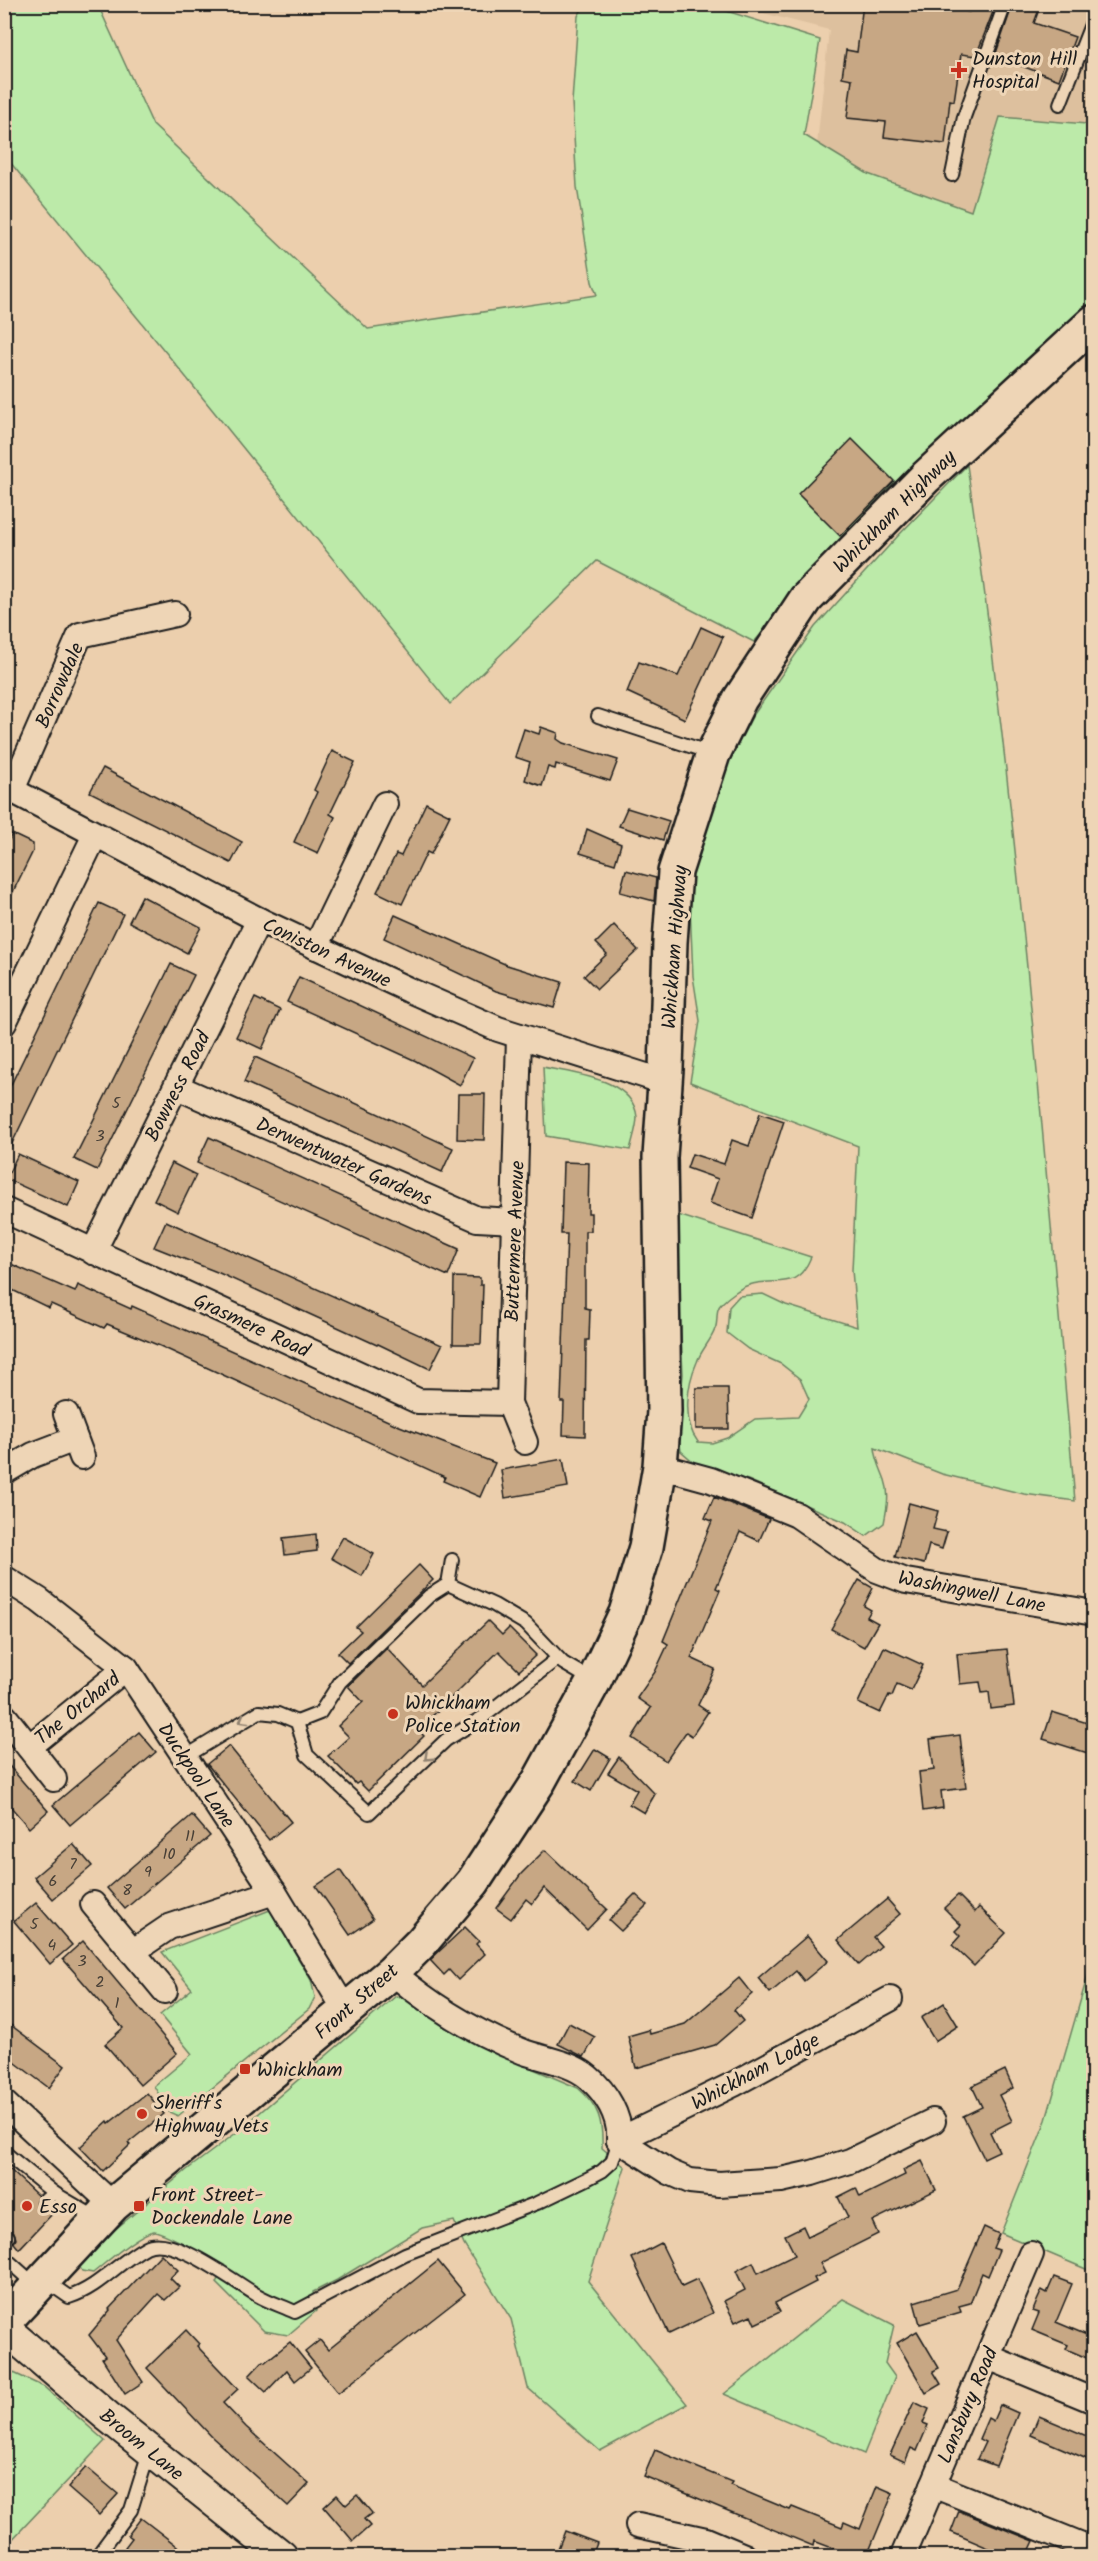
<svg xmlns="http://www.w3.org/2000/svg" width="1098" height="2561" font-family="Kalam,sans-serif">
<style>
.built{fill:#ddc09e}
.green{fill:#bceaa9;stroke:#6c8362;stroke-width:1.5}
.building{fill:#c7a784;stroke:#1c1c1c;stroke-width:1.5}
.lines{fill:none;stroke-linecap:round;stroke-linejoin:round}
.service-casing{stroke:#1c1c1c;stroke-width:16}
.minor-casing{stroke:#1c1c1c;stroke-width:28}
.tertiary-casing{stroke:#1c1c1c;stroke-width:34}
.secondary-casing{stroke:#1c1c1c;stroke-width:38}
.service{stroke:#eed5b6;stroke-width:12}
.minor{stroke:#eed5b6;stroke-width:24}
.tertiary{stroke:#eed5b6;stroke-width:30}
.secondary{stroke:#eed5b6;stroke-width:33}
.oneway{stroke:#908271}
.poi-dot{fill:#c8321e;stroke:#eed5b6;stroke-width:2}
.labels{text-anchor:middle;stroke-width:6;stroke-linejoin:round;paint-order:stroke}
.number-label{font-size:16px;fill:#473f36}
.poi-label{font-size:20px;fill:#1c1c1c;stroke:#eed5b6;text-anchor:start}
.street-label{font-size:20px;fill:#1c1c1c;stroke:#eed5b6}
</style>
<rect width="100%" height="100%" fill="#eccfad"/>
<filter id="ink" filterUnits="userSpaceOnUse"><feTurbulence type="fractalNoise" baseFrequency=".0167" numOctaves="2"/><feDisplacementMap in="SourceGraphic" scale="12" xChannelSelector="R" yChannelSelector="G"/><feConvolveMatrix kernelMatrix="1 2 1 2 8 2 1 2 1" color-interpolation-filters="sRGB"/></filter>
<g filter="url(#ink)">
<polygon class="built" points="732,5 1093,5 1093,109 1087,124 1000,118 971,212 816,154 829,30"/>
<g class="green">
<polygon points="585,4 707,5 820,40 804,135 868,174 971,211 1000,117 1087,124 1093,109 1093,308 807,582 754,642 597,561 450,704 181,371 5,156 4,5 98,5 153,125 368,329 597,295 592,282 577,187 572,102 578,16"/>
<path d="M967 465C1017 809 1045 1155 1075 1501L1024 1494 942 1474 875 1448C876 1460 881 1469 885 1480 890 1494 887 1508 884 1523L866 1536 845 1522 748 1480 703 1470 681 1451 678 1431 683 1374 675 1214 811 1257C796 1293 777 1276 749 1285 741 1287 728 1297 722 1303 714 1310 719 1321 715 1329 711 1341 701 1350 697 1362 687 1384 682 1422 698 1442L712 1443 727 1438 755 1419 798 1417 809 1399 800 1379 781 1364 748 1349 727 1333 729 1307 739 1296 763 1294 786 1305 857 1327 852 1270 858 1146 690 1082 700 1021 693 976 689 882 712 795 752 717 815 627 897 537Z"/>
<path d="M543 1067C573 1074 633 1078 637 1117 637 1127 632 1141 630 1150L546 1136Z"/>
<polygon points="270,1910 311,1980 315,1997 309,2009 178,2116 169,2112 154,2086 192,2054 160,2015 192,1989 162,1952"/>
<polygon points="1093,1957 1093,2272 1001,2233 1046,2120"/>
<path d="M396 1996 408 1999 489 2050 578 2088C599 2106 603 2121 602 2148L625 2167 588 2281 687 2404 600 2451 528 2388 511 2319 464 2245 454 2221 422 2228 337 2280 313 2292 316 2311 288 2335 264 2331 216 2283 224 2265C212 2259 162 2230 154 2231 137 2234 107 2262 93 2273L82 2271 79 2266 95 2246 188 2169 236 2133Z"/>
<polygon points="843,2299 894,2325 885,2363 895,2377 864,2454 724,2394"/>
<polygon points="5,2369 44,2387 105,2441 5,2547"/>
</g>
<g class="building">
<polygon points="863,4 918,4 969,12 970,4 996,4 976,56 961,54 954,101 950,100 945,144 884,137 886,122 847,118 852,79 842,77 846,50 857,52"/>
<polygon points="1013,4 1041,4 1034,23 1075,37 1059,80 995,56"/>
<polygon points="852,439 894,481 840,536 798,494"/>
<polygon points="701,627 723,637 685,719 627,692 639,662 678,676"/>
<polygon points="541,727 558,733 557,739 563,743 618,760 610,781 556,764 555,769 548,767 542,786 525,780 530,762 515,757 524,729 539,734"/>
<polygon points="332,751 355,762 330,814 335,817 318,853 294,842 317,792 314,790"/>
<polygon points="103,768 242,842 231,863 90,792"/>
<polygon points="426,803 450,815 431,854 427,852 402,904 377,892 396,854 401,856"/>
<polygon points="627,808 669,821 663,840 619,826"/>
<polygon points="587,829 621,844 615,864 580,853"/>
<polygon points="12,834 33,844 33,851 4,910 4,850"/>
<polygon points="626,870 656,878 654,901 620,892"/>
<polygon points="142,896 201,927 187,953 129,922"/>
<polygon points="99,903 123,914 4,1160 4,1099"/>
<polygon points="395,915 507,965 562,982 554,1008 496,991 384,938"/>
<polygon points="614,925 638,950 597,989 584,976 607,954 596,943"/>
<polygon points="171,964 194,975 97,1170 74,1159"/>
<polygon points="299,977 473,1058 460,1085 416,1061 287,1002"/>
<polygon points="255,998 280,1010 262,1049 236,1037"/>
<polygon points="255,1057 453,1148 442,1172 244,1082"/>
<polygon points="458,1094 485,1094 484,1140 457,1139"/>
<polygon points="760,1113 784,1121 752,1218 710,1203 718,1179 687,1168 692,1154 724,1164 732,1140 749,1146"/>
<polygon points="209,1137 459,1249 448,1276 197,1163"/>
<polygon points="18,1154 79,1182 68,1207 6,1179"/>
<polygon points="563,1162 589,1163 588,1213 591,1213 591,1231 585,1231 585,1308 590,1309 589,1340 586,1340 585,1436 563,1435 564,1402 561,1402 567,1234 561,1234"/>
<polygon points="172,1163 196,1175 178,1212 154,1200"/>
<polygon points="166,1221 442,1345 430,1369 378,1344 377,1345 217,1272 154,1247"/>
<polygon points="4,1261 75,1292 78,1285 131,1309 132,1306 397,1425 495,1463 480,1497 443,1481 445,1477 160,1346 107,1324 104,1328 51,1304 49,1308 4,1286"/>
<polygon points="454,1277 480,1278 480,1285 483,1285 481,1344 453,1344"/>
<polygon points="696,1388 728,1388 729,1429 696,1429"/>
<polygon points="563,1459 568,1487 505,1498 501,1470"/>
<polygon points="714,1497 769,1519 759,1541 740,1532 716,1588 720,1590 691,1658 715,1669 698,1705 708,1712 692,1736 686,1732 666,1761 632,1738 651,1708 637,1698 655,1672 668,1644 663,1641 712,1521 705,1518"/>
<polygon points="909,1503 938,1511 933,1529 947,1532 942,1549 929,1545 924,1564 895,1557"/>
<polygon points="316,1534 317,1551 285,1555 283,1538"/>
<polygon points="343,1537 374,1554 362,1576 331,1558"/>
<polygon points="419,1565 433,1580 348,1663 338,1653 361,1631 356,1627"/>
<polygon points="859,1580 873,1588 864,1606 871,1610 867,1617 878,1623 864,1647 831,1629"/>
<polygon points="488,1621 502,1635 509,1628 536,1655 519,1671 499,1651 418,1730 424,1736 368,1791 359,1782 356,1784 328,1756 349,1737 338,1726 363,1702 348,1686 387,1648 422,1685"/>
<polygon points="884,1647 923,1665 911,1690 897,1684 892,1696 889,1695 880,1713 858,1703"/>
<polygon points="1007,1649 1014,1706 991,1709 989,1692 982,1693 980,1682 960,1684 957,1654"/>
<polygon points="1052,1712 1094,1725 1094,1755 1043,1739"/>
<polygon points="139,1732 156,1752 70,1825 53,1805"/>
<polygon points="960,1735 966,1788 941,1791 943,1808 923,1811 919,1772 934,1770 930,1739"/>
<polygon points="229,1746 291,1822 269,1840 207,1764"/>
<polygon points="595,1749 610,1758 591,1791 575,1781"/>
<polygon points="619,1757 655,1794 644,1813 629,1804 637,1790 608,1773"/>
<polygon points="4,1760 48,1811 29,1828 4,1799"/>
<polygon points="192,1815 210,1836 125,1909 107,1888"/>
<polygon points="73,1844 92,1866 53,1899 34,1877"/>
<polygon points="545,1850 607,1909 587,1930 544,1888 532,1904 526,1899 511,1919 496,1908 521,1874"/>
<polygon points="340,1870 373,1919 350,1935 316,1886"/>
<polygon points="635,1894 647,1905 621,1931 609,1920"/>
<polygon points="958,1895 975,1912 979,1907 1006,1933 974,1966 952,1945 960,1936 955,1931 961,1925 944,1908"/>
<polygon points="887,1899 900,1914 873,1937 881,1946 859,1965 838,1940"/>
<polygon points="36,1903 72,1945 50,1964 14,1921"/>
<polygon points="465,1927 479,1941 476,1944 485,1954 458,1980 449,1970 444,1975 430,1960"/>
<polygon points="807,1936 828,1961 804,1981 796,1971 770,1993 758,1978"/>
<polygon points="83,1941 177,2053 140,2085 105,2044 123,2028 63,1959"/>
<polygon points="739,1978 752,1994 734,2010 743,2021 715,2045 636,2068 628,2036 649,2030 650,2034 685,2024"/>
<polygon points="944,2003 958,2026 935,2041 921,2018"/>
<polygon points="4,2020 65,2066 49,2088 4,2054"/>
<polygon points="569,2023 595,2037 584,2057 558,2044"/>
<polygon points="1005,2070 1013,2088 999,2095 1012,2121 990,2132 999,2151 984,2158 963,2116 982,2107 972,2086"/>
<polygon points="147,2093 164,2114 128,2143 130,2145 103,2171 80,2147 108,2121 109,2123"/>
<polygon points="922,2161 936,2190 872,2221 878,2234 820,2263 825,2273 814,2278 816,2282 775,2303 780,2312 755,2324 751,2315 735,2322 724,2301 745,2290 736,2271 753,2262 758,2273 795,2255 785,2235 803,2226 808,2237 848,2217 838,2197 856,2188 860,2197 905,2175 903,2170"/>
<polygon points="4,2164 38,2196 36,2202 38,2207 45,2209 50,2207 54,2212 19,2249 14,2243 16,2239 14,2232 4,2230"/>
<polygon points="984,2227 999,2234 993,2248 999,2250 988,2276 982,2273 970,2303 959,2306 961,2312 920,2324 914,2302 957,2289"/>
<polygon points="661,2243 682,2286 697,2279 713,2313 669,2334 632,2258"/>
<polygon points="161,2254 178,2270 170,2278 179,2287 165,2300 158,2294 116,2340 143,2382 125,2394 102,2358 105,2356 89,2335 110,2310 109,2309"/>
<polygon points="438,2261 465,2294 338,2393 305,2352 320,2340 328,2350"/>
<polygon points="1054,2277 1072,2284 1056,2322 1094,2338 1094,2361 1066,2349 1068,2345 1032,2330 1039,2313 1033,2311 1037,2301 1042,2290 1047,2293"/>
<polygon points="186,2330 199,2344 197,2346 238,2389 223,2403 246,2427 309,2484 288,2506 213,2438 147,2368"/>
<polygon points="917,2331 939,2368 933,2371 941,2384 926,2393 897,2343"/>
<polygon points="290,2342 311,2368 295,2381 287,2370 266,2392 249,2376 263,2361 265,2362"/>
<polygon points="914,2402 929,2409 923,2423 928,2425 917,2451 911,2448 905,2462 890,2455"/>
<polygon points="1000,2405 1018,2413 996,2466 977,2459 985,2442 979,2439 988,2418 993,2421"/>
<polygon points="1039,2416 1094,2439 1094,2462 1031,2435"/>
<polygon points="655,2450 732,2482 730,2485 761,2498 790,2510 792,2507 842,2527 844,2522 860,2529 877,2486 893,2493 867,2556 853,2556 814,2541 813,2546 644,2476"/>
<polygon points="86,2467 118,2494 99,2515 68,2488"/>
<polygon points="337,2495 346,2505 357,2495 372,2513 364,2519 370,2526 353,2541 324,2507"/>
<polygon points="959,2511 1034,2541 1027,2556 1007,2556 951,2532"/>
<polygon points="141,2518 190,2556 137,2556 125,2547 132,2538 128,2535"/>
<polygon points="565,2531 597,2543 592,2556 555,2556"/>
</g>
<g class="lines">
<g class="service-casing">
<g id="service">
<polyline points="1060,104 1094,17"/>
<polyline points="952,175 964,117 1005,4"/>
<polyline points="598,716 711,753"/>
<polyline points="452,1560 448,1584 494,1605 526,1624 563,1663 592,1680"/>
<polyline points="297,1722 320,1713 340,1682 429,1596 448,1584"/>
<polyline points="185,1757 259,1712 278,1714 297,1722 307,1755 369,1813 446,1740 483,1717 558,1658"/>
<polyline points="4,2152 54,2193"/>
<polyline points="44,2201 54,2193 98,2219"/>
<polyline points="4,2241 8,2237"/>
<polyline points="4,2257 35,2285"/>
<path d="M46 2281 69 2297C100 2287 118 2262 146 2247 172 2233 234 2282 257 2295 269 2302 282 2306 295 2312L405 2254 537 2203 587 2179 602 2171 612 2162 619 2140"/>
<polyline points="97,2556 131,2510 149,2452"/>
</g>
</g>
<g class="minor-casing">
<g id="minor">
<polyline points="4,786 259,920 409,990 498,1029 665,1082"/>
<polyline points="12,790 80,635 175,614"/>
<polyline points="316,947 385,804"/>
<polyline points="4,1023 95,835"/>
<polyline points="519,1036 509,1403 525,1442"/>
<polyline points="177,1087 477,1219 515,1221"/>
<polyline points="4,1210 418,1401 509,1403"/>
<polyline points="93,1252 259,920"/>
<polyline points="66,1414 82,1457"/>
<polyline points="660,1466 711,1480 797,1515 877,1570 906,1581 1094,1613"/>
<polyline points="4,1472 33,1455 75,1439"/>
<polyline points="4,1578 39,1600 126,1668 274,1892 346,2011"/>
<polyline points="5,1717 54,1779"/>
<polyline points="29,1747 126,1668"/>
<polyline points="93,1904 165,1991"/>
<polyline points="132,1952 169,1927 274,1892"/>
<path d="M392 1972C431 2006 476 2033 524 2052 544 2059 572 2063 588 2077 606 2092 621 2117 619 2140"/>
<polyline points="4,2103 113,2205"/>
<polyline points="619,2140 669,2172 690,2181 719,2184 781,2180 812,2173 850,2161 933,2121"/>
<polyline points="619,2140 734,2084 890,1999"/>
<polyline points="988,2357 1094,2401"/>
<polyline points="933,2485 1094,2550"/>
<polyline points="638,2525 706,2540 744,2556"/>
<polyline points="903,2556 1031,2254"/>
</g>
</g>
<g class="tertiary-casing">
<polyline id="tertiary" points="4,2328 107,2416 282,2556"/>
</g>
<g class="secondary-casing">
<polyline id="secondary" points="4,2322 113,2205 392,1972 421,1943 473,1882 539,1781 594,1681 626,1613 646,1547 660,1466 664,1411 660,1157 666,1069 670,942 675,872 713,754 740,699 806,599 926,477 1094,322"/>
</g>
<use href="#service" class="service"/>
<use href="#minor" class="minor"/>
<use href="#tertiary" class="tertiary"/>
<use href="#secondary" class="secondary"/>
</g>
<defs><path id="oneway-chevron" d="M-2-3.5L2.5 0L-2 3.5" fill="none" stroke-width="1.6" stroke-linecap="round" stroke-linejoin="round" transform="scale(1.5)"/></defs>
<g class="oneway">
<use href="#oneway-chevron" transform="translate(243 1720) rotate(150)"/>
<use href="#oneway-chevron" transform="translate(428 1757) rotate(137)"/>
</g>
</g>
<g class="poi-dot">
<path d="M956 61h6v6h6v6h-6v6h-6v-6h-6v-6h6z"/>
<circle cx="393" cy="1714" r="6"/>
<rect x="239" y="2063" width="12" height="12" rx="3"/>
<circle cx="142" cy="2114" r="6"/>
<circle cx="27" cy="2206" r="6"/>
<rect x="133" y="2200" width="12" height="12" rx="3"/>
</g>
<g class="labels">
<g class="number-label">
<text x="116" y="1108">5</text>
<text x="100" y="1141">3</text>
<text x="190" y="1841">11</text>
<text x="169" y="1859">10</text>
<text x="73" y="1869">7</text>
<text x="148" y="1877">9</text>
<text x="53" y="1886">6</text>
<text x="127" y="1895">8</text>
<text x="34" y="1929">5</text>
<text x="52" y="1950">4</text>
<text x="82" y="1966">3</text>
<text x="100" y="1987">2</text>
<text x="117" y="2008">1</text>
</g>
<g class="poi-label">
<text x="972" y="65">Dunston Hill<tspan x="972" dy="23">Hospital</tspan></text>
<text x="405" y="1709">Whickham<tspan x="405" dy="23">Police Station</tspan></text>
<text x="257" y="2076">Whickham</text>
<text x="154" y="2109">Sheriff's<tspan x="154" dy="23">Highway Vets</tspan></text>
<text x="151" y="2201">Front Street-<tspan x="151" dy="23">Dockendale Lane</tspan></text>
<text x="39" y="2213">Esso</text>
</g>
<g class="street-label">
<text transform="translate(894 511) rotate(-45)" y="7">Whickham Highway</text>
<text transform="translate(59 685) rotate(-66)" y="7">Borrowdale</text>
<text transform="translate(674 947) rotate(-86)" y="7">Whickham Highway</text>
<text transform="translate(327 952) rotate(25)" y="7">Coniston Avenue</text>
<text transform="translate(177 1086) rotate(-63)" y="7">Bowness Road</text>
<text transform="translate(344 1161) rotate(24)" y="7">Derwentwater Gardens</text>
<text transform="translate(514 1241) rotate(-88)" y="7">Buttermere Avenue</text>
<text transform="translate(252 1325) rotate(25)" y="7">Grasmere Road</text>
<text transform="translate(972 1591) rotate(11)" y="7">Washingwell Lane</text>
<text transform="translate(77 1708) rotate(-39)" y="7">The Orchard</text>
<text transform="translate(197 1775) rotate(56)" y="7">Duckpool Lane</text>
<text transform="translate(356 2001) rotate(-41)" y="7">Front Street</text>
<text transform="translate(755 2071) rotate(-28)" y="7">Whickham Lodge</text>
<text transform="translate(967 2405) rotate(-67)" y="7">Lansbury Road</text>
<text transform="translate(142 2444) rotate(39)" y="7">Broom Lane</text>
</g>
</g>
<rect width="1098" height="2561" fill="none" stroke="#eed5b6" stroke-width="24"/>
<rect x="12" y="12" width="1074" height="2537" fill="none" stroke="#1c1c1c" stroke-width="2" filter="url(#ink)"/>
</svg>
